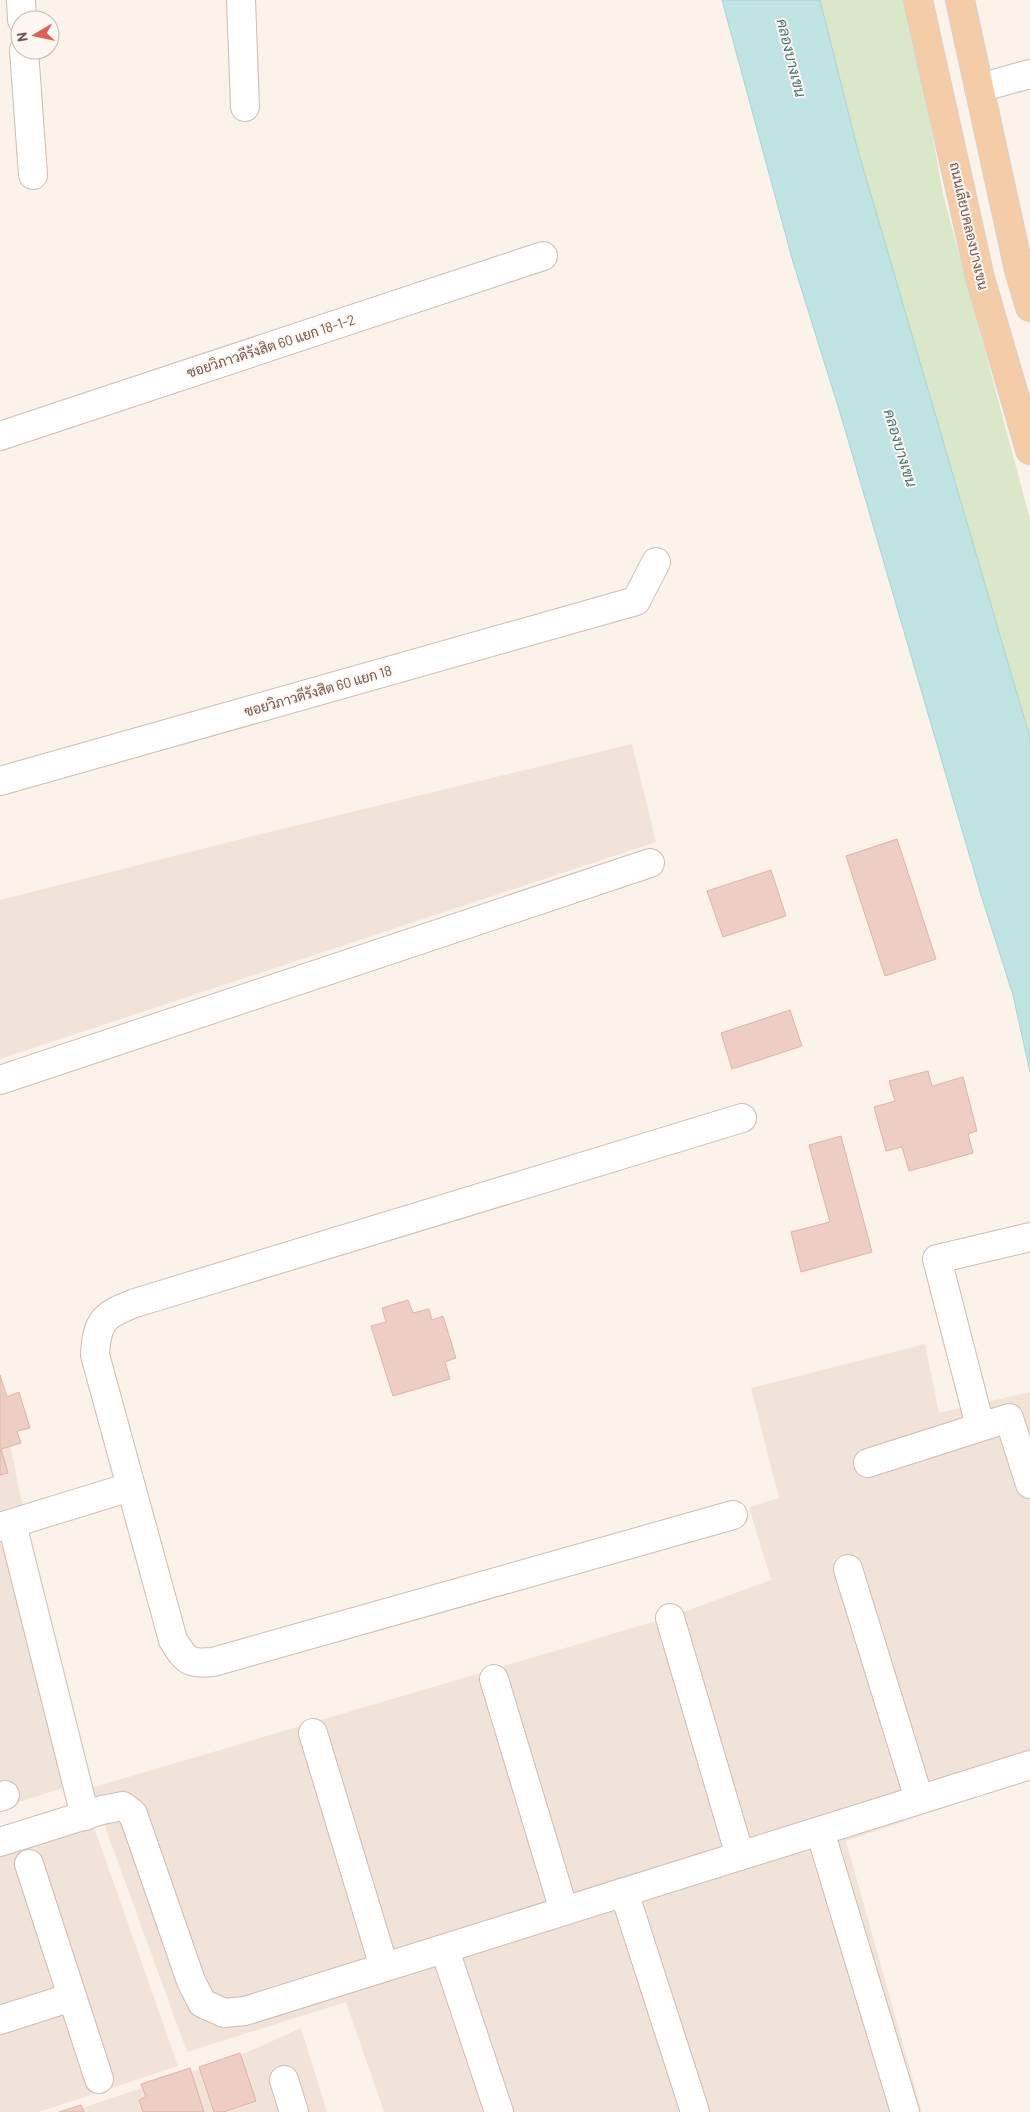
<svg xmlns="http://www.w3.org/2000/svg" width="1030" height="2112" font-family="Barlow,Sarabun,sans-serif">
<style>
.residential{fill:#f2e3d9}
.green{fill:#dae8c9}
.water{fill:#bfe4e3;stroke:#a6d5d5}
.building{fill:#eecec4;stroke:#e0b3a5}
.lines{fill:none;stroke-linecap:round;stroke-linejoin:round}
.minor-casing{stroke:#cfbbb3;stroke-width:30}
.major-casing{stroke:#d8d0ce;stroke-width:30}
.minor{stroke:#fff;stroke-width:28}
.major{stroke:#f4cca8;stroke-width:28}
.labels{text-anchor:middle;stroke-width:4;stroke-linejoin:round;paint-order:stroke}
.street-label{font-size:14px;fill:#74564f;stroke:#fef6f0}
.water-label{font-size:15px;font-style:italic;fill:#437778;stroke:#fef6f0}
</style>
<rect width="100%" height="100%" fill="#fbf2ea"/>
<g class="residential">
<polygon points="632,744 656,842 0,1059 0,900 249,837"/>
<polygon points="925,1344 939,1413 1030,1392 1030,1779 846,1841 922,2112 384,2112 346,2002 187,2052 91,1788 670,1617 771,1580 749,1507 779,1498 751,1388"/>
<polygon points="0,1395 79,1783 0,1808"/>
<polygon points="94,1827 178,2066 39,2112 0,2112 0,1856"/>
<polygon points="301,2028 327,2112 70,2112 241,2055"/>
</g>
<polygon class="green" points="820,0 908,0 943,194 1030,519 1030,738 857,147"/>
<polygon class="water" points="722,0 820,0 857,147 1030,738 1030,1072 1013,995 981,895 842,419 793,262"/>
<g class="building">
<polygon points="897,839 936,959 885,976 846,856"/>
<polygon points="771,870 786,916 723,937 707,891"/>
<polygon points="790,1010 802,1046 732,1069 721,1033"/>
<polygon points="928,1071 932,1086 963,1077 977,1131 968,1134 973,1153 909,1171 902,1147 886,1151 874,1107 895,1101 889,1081"/>
<polygon points="841,1136 872,1252 801,1272 791,1232 830,1222 809,1145"/>
<polygon points="408,1300 413,1313 429,1309 432,1320 443,1316 456,1358 445,1362 450,1379 393,1396 371,1326 386,1322 382,1308"/>
<polygon points="0,1375 7,1397 19,1392 30,1428 17,1431 21,1443 1,1449 8,1473 0,1475"/>
<polygon points="240,2053 256,2101 223,2112 214,2112 199,2067"/>
<polygon points="190,2068 204,2112 143,2112 139,2100 146,2097 141,2084"/>
<polygon points="81,2105 84,2112 59,2112"/>
</g>
<g class="lines">
<g class="minor-casing">
<g id="minor">
<polyline points="21,0 22,20"/>
<polyline points="241,0 245,107"/>
<polyline points="24,50 33,175"/>
<polyline points="979,88 1030,74"/>
<polyline points="0,436 543,256"/>
<polyline points="0,781 636,601 656,562"/>
<polyline points="0,1080 650,863"/>
<polyline points="980,1426 937,1259 1030,1237"/>
<polyline points="868,1463 1009,1418 1030,1484"/>
<path d="M733 1515 213 1662C188 1664 186 1661 173 1640L95 1355C97 1320 104 1315 135 1303L742 1118"/>
<polyline points="12,1524 85,1816"/>
<polyline points="0,1527 130,1487"/>
<polyline points="848,1569 919,1799"/>
<polyline points="670,1618 740,1856"/>
<polyline points="494,1679 564,1911"/>
<polyline points="313,1733 384,1967"/>
<polyline points="0,1797 5,1795"/>
<polyline points="820,1831 905,2112"/>
<polyline points="0,1842 102,1810 123,1806 133,1814 191,1981 202,2003 224,2013 245,2011 1030,1765"/>
<polyline points="29,1864 99,2079"/>
<polyline points="624,1892 695,2112"/>
<polyline points="445,1950 499,2112"/>
<polyline points="0,2020 72,1997"/>
<polyline points="284,2080 294,2112"/>
</g>
</g>
<g class="major-casing">
<g id="major">
<polyline points="918,0 980,278 1030,450"/>
<polyline points="960,0 1019,270 1030,307"/>
</g>
</g>
<use href="#minor" class="minor"/>
<use href="#major" class="major"/>
</g>
<g class="labels">
<g class="street-label">
<text transform="translate(969 226) rotate(77)" y="5">ถนนเลียบคลองบางเขน</text>
<text transform="translate(271 346) rotate(-18)" y="5">ซอยวิภาวดีรังสิต 60 แยก 18-1-2</text>
<text transform="translate(318 691) rotate(-16)" y="5">ซอยวิภาวดีรังสิต 60 แยก 18</text>
</g>
<g class="water-label">
<text transform="translate(791 58) rotate(76)" y="5">คลองบางเขน</text>
<text transform="translate(900 448) rotate(73)" y="5">คลองบางเขน</text>
</g>
</g>
<g transform="translate(35 35) rotate(261)"><circle r="24" fill="#fef6f0" stroke="#c7b6b0"/>
<path d="M0-4L9 19L0 12L-9 19Z" fill="#db6259"/>
<text y="-8" font-size="14" font-weight="bold" text-anchor="middle" fill="#74564f">N</text>
</g>
</svg>
